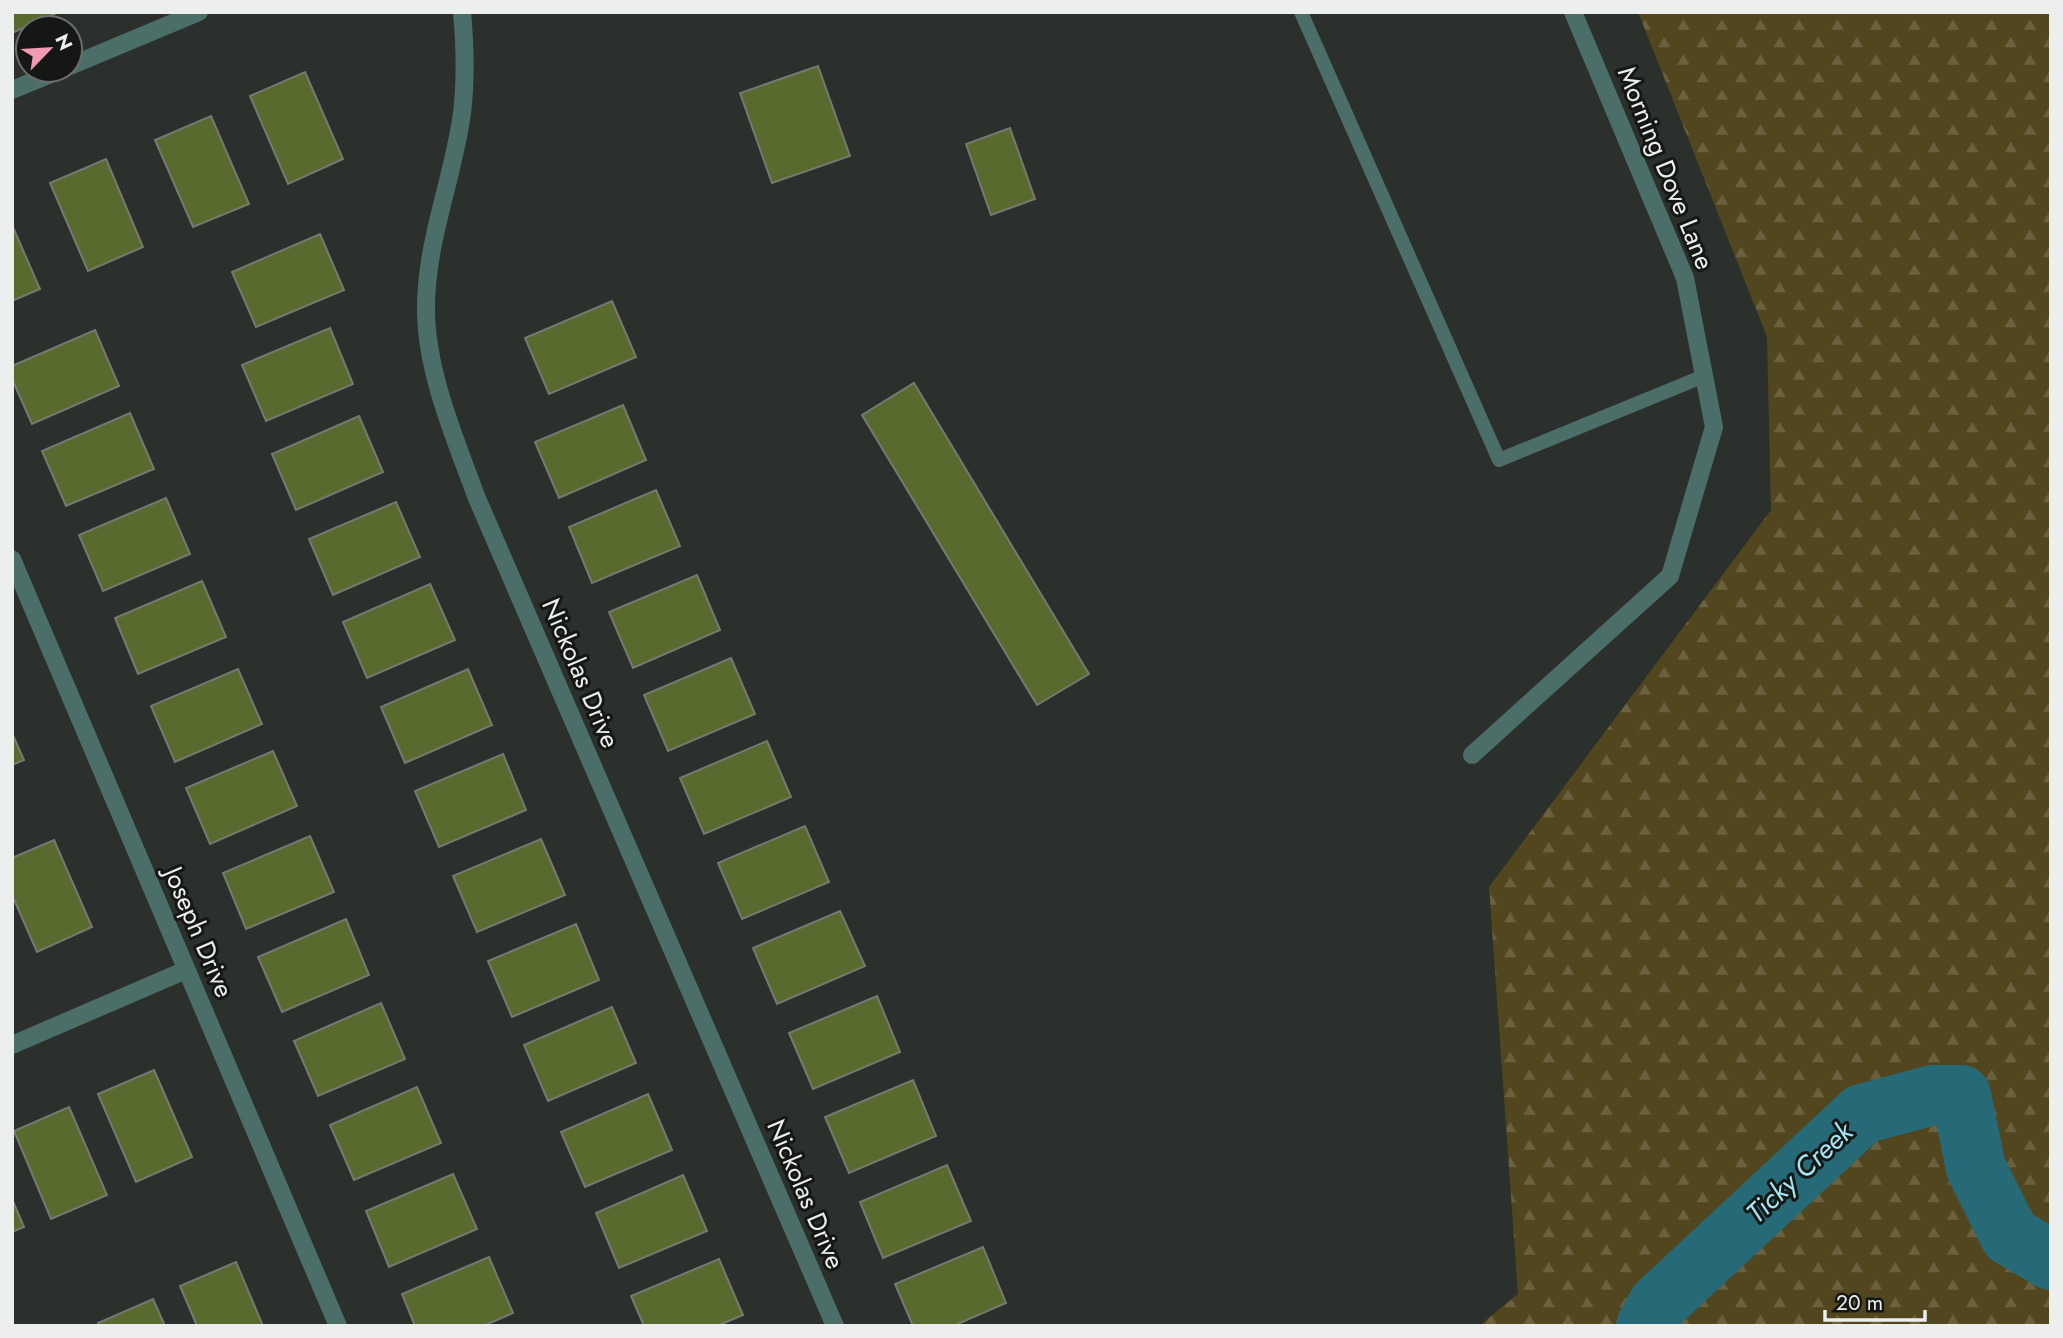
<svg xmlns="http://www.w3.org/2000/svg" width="2063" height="1338" font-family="Jost,sans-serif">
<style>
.forest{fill:url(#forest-firs)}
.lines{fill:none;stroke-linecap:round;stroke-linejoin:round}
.river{stroke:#266a78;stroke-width:60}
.building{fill:#596a2e;stroke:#767972;stroke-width:2}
.service{stroke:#4c6e68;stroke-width:14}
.minor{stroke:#4c6e68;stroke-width:18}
.labels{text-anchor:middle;stroke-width:6;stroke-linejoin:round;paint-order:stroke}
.street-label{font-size:26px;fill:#ecefed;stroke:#151715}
.water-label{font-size:28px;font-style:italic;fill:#a3e7f6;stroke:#151715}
</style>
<defs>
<pattern id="forest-firs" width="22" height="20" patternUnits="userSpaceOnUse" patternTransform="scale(1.75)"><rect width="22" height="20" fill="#52461e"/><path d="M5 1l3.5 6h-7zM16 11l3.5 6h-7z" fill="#6b613f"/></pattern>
</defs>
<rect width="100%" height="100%" fill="#2b302c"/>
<polygon class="forest" points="1638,12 2051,12 2051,1326 1479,1326 1518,1294 1489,887 1771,510 1767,337"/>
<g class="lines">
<polyline class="river" points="1646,1326 1658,1304 1862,1114 1933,1095 1961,1095 1976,1168 2010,1236 2051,1260"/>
</g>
<g class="building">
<polygon points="12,12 59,12 12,33"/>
<polygon points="818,66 850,156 772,183 740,93"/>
<polygon points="305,72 343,159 288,184 250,96"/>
<polygon points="211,116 249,204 193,227 155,140"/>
<polygon points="1010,128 1035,199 991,215 966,144"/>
<polygon points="106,159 143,247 88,271 50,183"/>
<polygon points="12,225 40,289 12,301"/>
<polygon points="320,234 344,290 256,327 232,272"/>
<polygon points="612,301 636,357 549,394 525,338"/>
<polygon points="330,328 353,384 266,421 242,365"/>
<polygon points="95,330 119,386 32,424 12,379 12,366"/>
<polygon points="914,383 1089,674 1037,705 862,415"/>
<polygon points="623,405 646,460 559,498 535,442"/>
<polygon points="130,413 154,469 66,506 42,451"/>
<polygon points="359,416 383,472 296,510 272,454"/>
<polygon points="656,490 680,546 592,583 569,527"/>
<polygon points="166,498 190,554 103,591 79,535"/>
<polygon points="396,502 420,557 333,595 309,539"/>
<polygon points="697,575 720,630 633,668 609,612"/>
<polygon points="202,581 226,637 138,674 115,618"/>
<polygon points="430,584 455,640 367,678 343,622"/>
<polygon points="731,658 755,714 668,751 644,695"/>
<polygon points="238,669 262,724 175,762 151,706"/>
<polygon points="468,669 492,725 405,763 381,707"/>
<polygon points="12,733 24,760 12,765"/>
<polygon points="767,741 791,797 704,834 680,778"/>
<polygon points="273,751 297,806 210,844 186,788"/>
<polygon points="503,754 526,810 439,847 415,791"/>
<polygon points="805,826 829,882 742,919 718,863"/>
<polygon points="310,836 334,892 246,929 223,873"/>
<polygon points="541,839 565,895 477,932 453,876"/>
<polygon points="54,840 92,927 37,952 12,895 12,858"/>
<polygon points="840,911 865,966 777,1004 753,948"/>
<polygon points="346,919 369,975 282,1012 258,957"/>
<polygon points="576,924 599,980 512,1017 488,961"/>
<polygon points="877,996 900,1052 813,1089 789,1033"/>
<polygon points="381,1003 405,1059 318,1096 294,1041"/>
<polygon points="612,1007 636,1063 548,1101 524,1045"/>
<polygon points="154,1070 192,1157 136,1182 98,1094"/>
<polygon points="913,1080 936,1136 849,1173 825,1117"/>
<polygon points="417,1087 441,1143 354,1180 330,1125"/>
<polygon points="648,1094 672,1150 585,1187 561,1132"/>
<polygon points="69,1107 107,1195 51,1219 14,1131"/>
<polygon points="947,1165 971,1221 883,1258 860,1202"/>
<polygon points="453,1174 477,1229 389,1267 366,1211"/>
<polygon points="683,1175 707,1231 619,1268 596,1213"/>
<polygon points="12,1199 24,1227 12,1232"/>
<polygon points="983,1247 1006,1303 953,1326 913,1326 895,1284"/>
<polygon points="489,1257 513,1313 483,1326 415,1326 402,1294"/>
<polygon points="719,1259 743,1315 717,1326 644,1326 631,1296"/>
<polygon points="236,1262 263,1326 197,1326 180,1286"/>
<polygon points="153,1299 165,1326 99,1326 98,1323"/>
</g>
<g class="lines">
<polyline class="service" points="1301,12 1499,460 1704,376"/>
<g class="minor">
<path d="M462 12C465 45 466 80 462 113 453 180 425 243 426 312 427 374 455 438 476 496L835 1326"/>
<polyline points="70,66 199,12"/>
<polyline points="12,90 61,70"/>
<polyline points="12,559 338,1326"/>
<polyline points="1472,755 1670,576 1714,427 1685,278 1573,12"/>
<polyline points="12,1045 186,970"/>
</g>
</g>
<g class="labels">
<g class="street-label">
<text transform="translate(1666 168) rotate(68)" y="9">Morning Dove Lane</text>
<text transform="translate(581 673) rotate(67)" y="9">Nickolas Drive</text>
<text transform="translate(199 932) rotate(67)" y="9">Joseph Drive</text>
<text transform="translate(806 1194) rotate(67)" y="9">Nickolas Drive</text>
</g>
<g class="water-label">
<text transform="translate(1799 1172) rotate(-43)" y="10">Ticky Creek</text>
</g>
</g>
<rect width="2063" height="1338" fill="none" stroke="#ecefed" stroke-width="28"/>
<g transform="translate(49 49) rotate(65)"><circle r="33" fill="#151715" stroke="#6b6d6b" stroke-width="2"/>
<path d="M0-5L12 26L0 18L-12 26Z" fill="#f19ab2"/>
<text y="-10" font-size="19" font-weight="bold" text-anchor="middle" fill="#ecefed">N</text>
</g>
<path d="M1825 1310v10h100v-10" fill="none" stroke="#ecefed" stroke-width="3.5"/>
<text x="1836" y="1310" font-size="21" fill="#ecefed" stroke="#151715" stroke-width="5" paint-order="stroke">20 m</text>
</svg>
